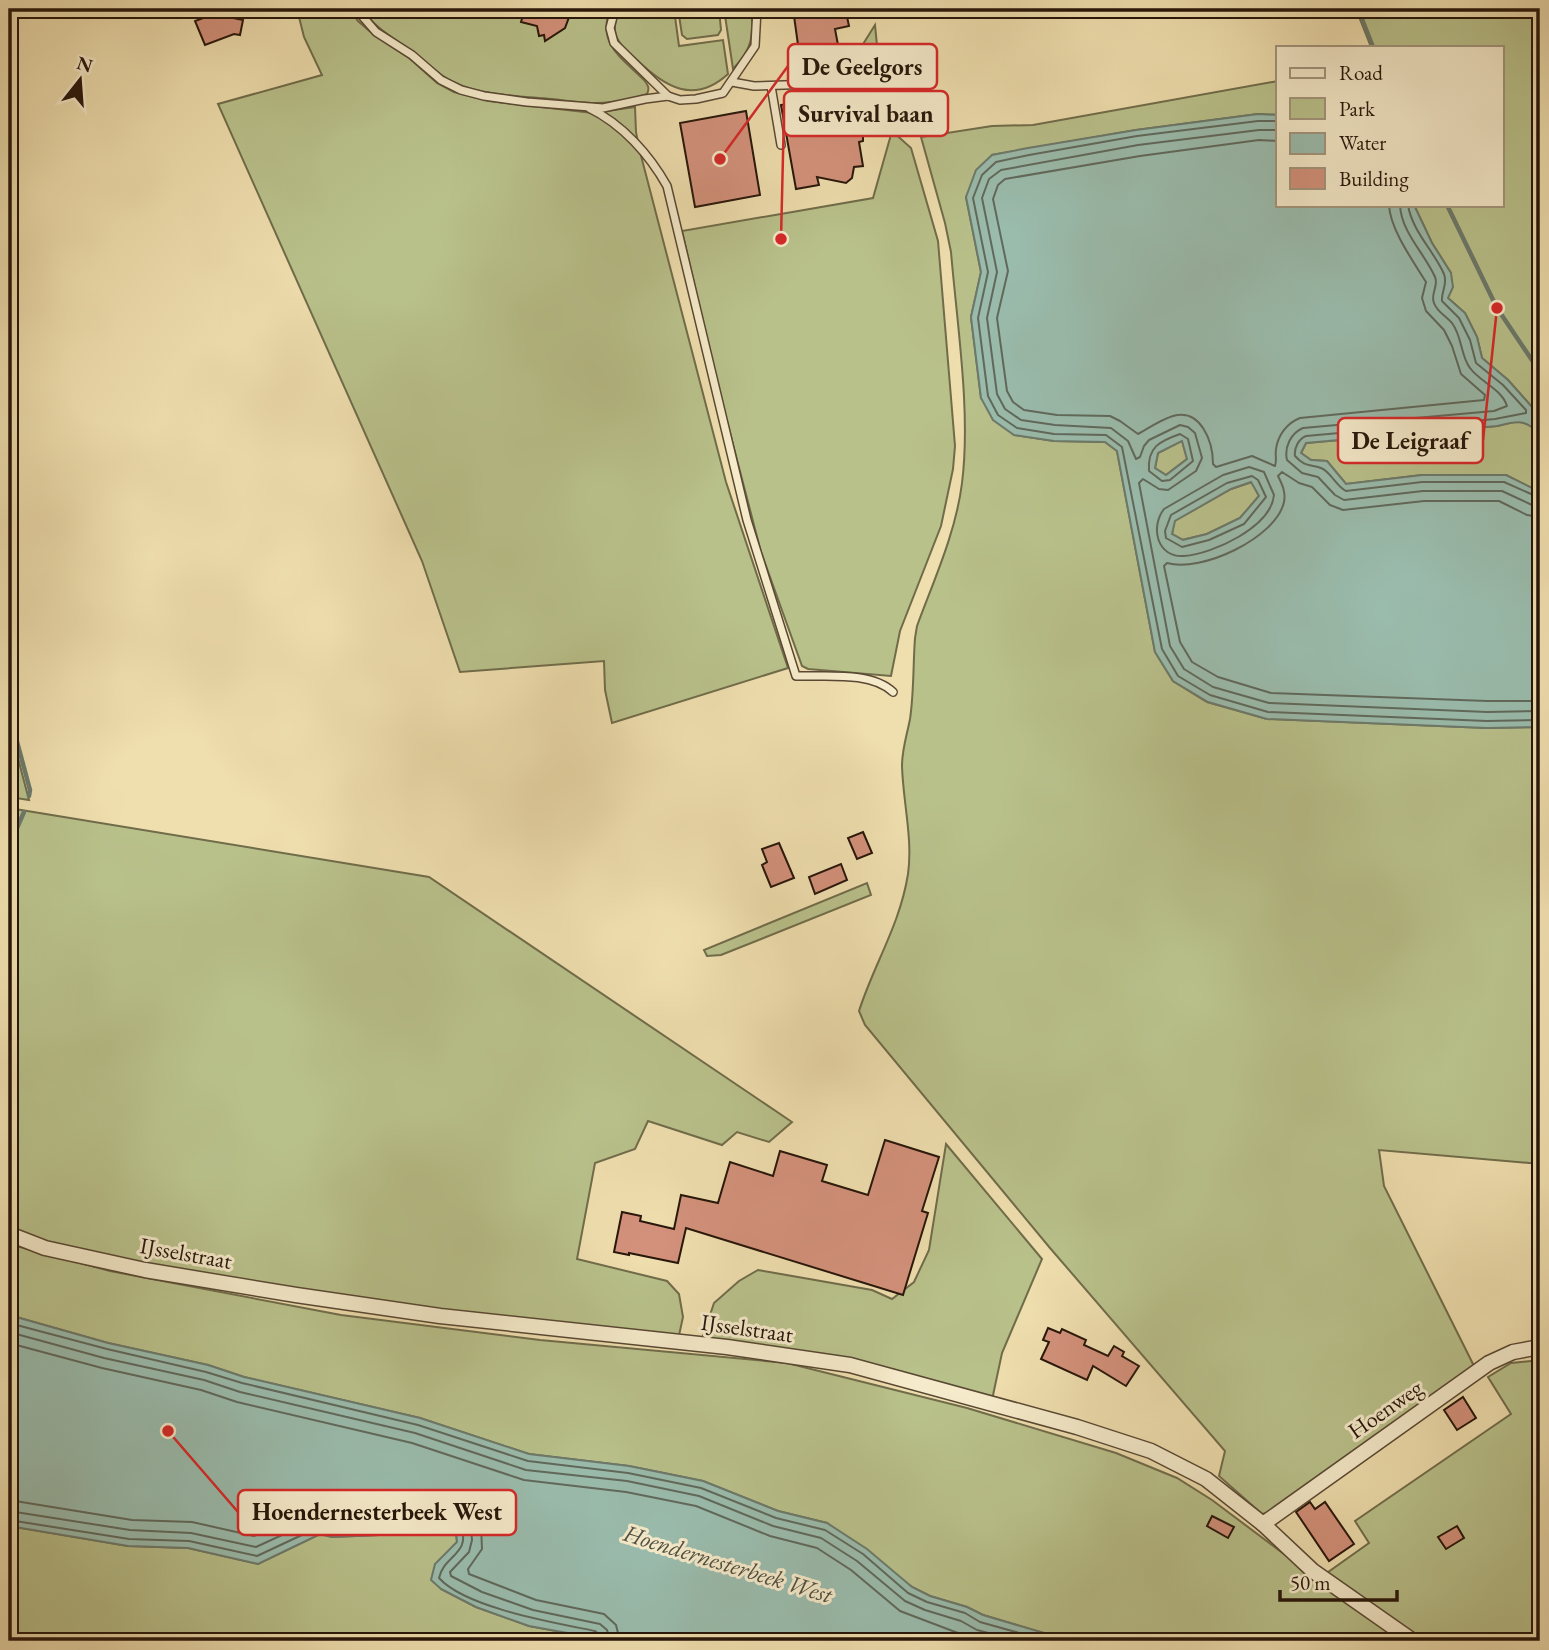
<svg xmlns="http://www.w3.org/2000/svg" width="1549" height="1650" font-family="'EB Garamond',serif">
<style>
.green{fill:#b9c18b;stroke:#706c4a;stroke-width:2}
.water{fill:#9abcad;stroke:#6c7a6c;stroke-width:2;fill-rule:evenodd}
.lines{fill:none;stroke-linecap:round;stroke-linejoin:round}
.shore{stroke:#60695c;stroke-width:2}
.stream{stroke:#6c7a6c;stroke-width:4.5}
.building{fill:#d3917b;stroke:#27160a;stroke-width:2}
.service-casing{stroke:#594833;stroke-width:10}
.minor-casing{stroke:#594833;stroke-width:17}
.service{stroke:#f5eaca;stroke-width:7}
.minor{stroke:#f5eaca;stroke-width:14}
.labels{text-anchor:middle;stroke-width:6;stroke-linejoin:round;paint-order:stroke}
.street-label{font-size:23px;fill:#27160a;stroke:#f5eaca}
.water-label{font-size:24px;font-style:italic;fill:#4f5043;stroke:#f5eaca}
.leader{fill:none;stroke:#d62828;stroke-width:2.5}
.callout-dot{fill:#d62828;stroke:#f5eaca;stroke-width:2.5}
.callout{fill:#f5eaca;stroke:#d62828;stroke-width:2.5}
.callout-label{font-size:24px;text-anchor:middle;font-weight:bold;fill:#27160a}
</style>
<rect width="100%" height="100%" fill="#efdeae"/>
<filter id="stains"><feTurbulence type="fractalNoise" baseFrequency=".00286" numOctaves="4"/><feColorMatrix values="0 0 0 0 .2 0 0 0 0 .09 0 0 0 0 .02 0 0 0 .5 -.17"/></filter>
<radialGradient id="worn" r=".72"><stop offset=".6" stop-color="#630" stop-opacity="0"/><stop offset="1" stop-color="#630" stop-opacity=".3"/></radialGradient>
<g class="green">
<polygon points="297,9 350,9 358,21 374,35 409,58 437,83 454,92 489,101 593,113 635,107 636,132 639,148 726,482 788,668 612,723 605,690 604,661 460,672 422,561 218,104 322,75 304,37"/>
<path d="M362 9H610C597 44 621 57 644 80 648 85 650 88 647 94 635 98 623 101 611 102 591 105 571 101 552 99 519 96 483 96 453 82 436 74 425 60 410 50 392 37 374 27 362 9Z"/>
<path d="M620 9H674L679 46 723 40 728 74C694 105 665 87 637 60 628 52 616 43 615 30 614 23 617 16 620 9Z"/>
<polygon points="678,9 719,9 721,30 718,35 687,39 682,35"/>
<path d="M724 9H752C753 36 753 49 733 69Z"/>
<polygon points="1356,9 1540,9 1540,416 1508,380 1482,358 1477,337 1465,313 1448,298 1451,273 1432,243 1414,205 1502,205 1502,47 1371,47"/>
<polygon points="875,25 881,86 890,110 844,76 814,79 860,49"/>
<path d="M1278 81V115L1258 114 1136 130 992 155 966 197 981 272 971 317 981 398 1014 435 1054 441 1105 442 1117 451 1155 652 1173 681 1207 702 1267 719 1487 728 1540 727V1164L1379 1150 1384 1186 1476 1370 1267 1513 1262 1514 1219 1476 1225 1451 1050 1248 865 1025 859 1011C874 964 900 925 908 874 913 839 903 802 902 766 902 749 907 735 910 719 914 693 913 665 915 638L917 626C934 580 956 532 962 483 971 412 957 324 951 252L945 223 921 137 992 126 1033 125Z"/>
<polygon points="892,131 911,148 938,241 955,446 953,469 941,526 900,631 891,676 808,669 802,666 761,552 717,383 682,231 873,198"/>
<polygon points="1517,421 1533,426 1540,436 1540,492 1506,475 1422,475 1346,484 1327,461 1311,460 1301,453 1306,443 1497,426"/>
<polygon points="1182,440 1187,459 1166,475 1155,468 1158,453"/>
<polygon points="1252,482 1259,496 1240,518 1207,534 1182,540 1172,534 1174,521 1231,489"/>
<polygon points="9,724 29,800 9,797"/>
<polygon points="9,808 429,877 792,1122 769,1142 737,1132 722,1145 648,1121 635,1149 595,1163 577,1259 667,1281 679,1294 683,1317 678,1340 400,1312 63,1247 9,1231"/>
<polygon points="867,883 871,895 721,955 707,956 704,950"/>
<polygon points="946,1144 1042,1259 1002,1353 992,1400 701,1342 714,1303 739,1281 758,1270 872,1290 892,1299 914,1282 929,1250"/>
<polygon points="9,1244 110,1271 341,1315 540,1340 787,1363 967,1408 1116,1453 1177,1478 1212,1500 1400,1641 1071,1641 983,1615 967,1607 930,1596 912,1587 827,1523 778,1511 703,1481 629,1466 529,1454 420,1418 244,1377 208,1365 108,1343 9,1315"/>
<polygon points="1540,1360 1540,1641 1417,1641 1324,1575 1369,1543 1355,1521 1511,1414 1488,1377 1511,1363"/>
<polygon points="9,1526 128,1546 188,1548 258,1564 320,1534 332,1537 403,1534 434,1527 456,1532 457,1542 450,1550 441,1589 476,1607 529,1626 611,1641 9,1641"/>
</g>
<g class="water">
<path d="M1258 114 1278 115V205H1414L1432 243 1451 273 1453 287 1448 298 1465 313 1477 337 1482 358 1508 380 1540 416V436C1527 418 1517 421 1497 426L1306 443 1301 453 1311 460 1327 461 1346 484 1422 475H1506L1540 492V727L1487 728 1267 719 1208 702 1173 681 1155 652 1117 451 1105 442 1054 441 1014 435 993 420 981 398 971 317 981 272 966 197 976 170 992 155 1028 148 1136 130ZM1182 441 1187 459 1166 475 1155 468 1158 453ZM1251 482 1259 496 1240 518 1207 534 1183 540 1172 534 1175 521 1231 489Z"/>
<polygon points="9,1315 108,1343 208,1365 244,1377 420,1418 529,1454 629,1466 703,1481 778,1511 827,1523 867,1549 912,1587 930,1596 967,1607 983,1615 1071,1641 611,1641 529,1626 476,1607 441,1589 431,1580 435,1564 457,1542 456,1532 434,1527 403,1534 332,1537 320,1534 258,1564 188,1548 128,1546 9,1526"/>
</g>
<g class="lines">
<g class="shore">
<polyline points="1278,121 1258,121 1137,136 1029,155 996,162 982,175 973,198 988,272 978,318 988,396 998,415 1017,428 1054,434 1106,435 1122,447 1162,649 1178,676 1210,695 1268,712 1487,721 1540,720"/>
<polyline points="1278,130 1259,130 1138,145 1001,170 989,179 982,198 997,272 987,318 997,394 1005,409 1021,420 1055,425 1111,428 1128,441 1136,459 1140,457 1144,446 1149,440 1180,425 1188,427 1195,433 1202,458 1196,471 1168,490 1159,489 1143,479 1139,483 1170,646 1184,669 1213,687 1269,703 1487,712 1540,711"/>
<path d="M1278 141 1259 140 1140 156 1005 179 998 185 993 199 1008 271 997 318 1007 391 1013 402 1024 410 1057 415 1110 416 1120 421 1138 434C1149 428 1160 420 1173 416 1201 408 1213 442 1213 464L1216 467 1252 456 1275 466C1277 460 1275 455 1276 449 1278 435 1287 423 1300 418L1484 400 1485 395 1461 374 1452 346 1444 330 1426 311 1422 298 1426 282C1413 261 1390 229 1389 205"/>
<path d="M1400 205C1401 232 1425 254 1435 277 1439 286 1430 294 1434 303 1437 312 1446 316 1452 323 1462 336 1461 357 1470 368 1480 382 1502 389 1507 406L1494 411 1303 428C1291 433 1284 447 1287 460L1302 473 1318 477 1335 495 1344 500 1423 491H1502L1532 505 1540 507"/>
<path d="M1408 205C1412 231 1434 251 1444 274 1448 285 1441 291 1442 301L1459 318 1470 340 1476 363 1503 385 1526 410V413L1495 419 1306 436C1298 439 1294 449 1295 456 1305 467 1309 464 1321 468 1330 471 1336 486 1346 491L1422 482H1504L1540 498"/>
<path d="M1180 434 1188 439 1193 461 1170 480 1162 481 1149 471C1147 447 1160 441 1180 434Z"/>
<path d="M1249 467 1264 472 1274 495C1271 527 1213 554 1184 556 1157 558 1150 527 1164 509L1223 475Z"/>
<polygon points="1252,476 1258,480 1266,497 1244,524 1209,540 1182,547 1166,538 1165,531 1171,515 1227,483"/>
<path d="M1540 517 1527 515 1499 501H1424L1343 510 1330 505 1312 487 1299 483 1282 472 1278 476C1282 484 1286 492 1284 502 1276 538 1201 573 1167 563L1164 566 1180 642 1192 662 1218 677 1271 693 1487 701H1540"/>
<polyline points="9,1323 107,1349 206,1372 242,1383 418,1425 528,1461 628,1473 701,1488 776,1518 825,1530 863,1554 908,1593 927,1602 965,1613 980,1622 1048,1641"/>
<polyline points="9,1332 104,1358 204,1380 240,1392 415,1433 526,1470 627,1481 699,1496 773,1526 821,1538 857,1561 905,1601 925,1610 961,1621 977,1630 1019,1641"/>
<polyline points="9,1343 102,1368 201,1390 237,1402 412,1443 524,1480 626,1492 696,1506 770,1536 817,1548 851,1570 900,1611 979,1641"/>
<polyline points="9,1500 132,1520 192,1522 254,1536 315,1509 335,1510 400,1508 431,1501 448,1502 471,1511 481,1526 482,1549 468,1569 469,1574 536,1600 604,1614 616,1625 620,1641"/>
<polyline points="9,1511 130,1530 191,1533 256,1547 317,1519 334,1521 401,1519 432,1511 447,1513 467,1521 471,1529 472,1540 469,1552 450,1572 451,1576 482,1592 533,1610 600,1624 607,1630 610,1641"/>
<path d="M9 1520 129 1539 189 1541 257 1556 319 1527 333 1530 402 1527 434 1520 447 1522 461 1527C471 1554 444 1555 439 1578 466 1608 556 1623 595 1631L600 1635 601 1641"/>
</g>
<g class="stream">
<polyline points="1358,9 1373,47"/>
<polyline points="1447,205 1497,308 1540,372"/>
<polyline points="9,712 30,790 29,796"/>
<polyline points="9,846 24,812"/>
</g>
</g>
<g class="building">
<polygon points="525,9 572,9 565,28 545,41 544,35 539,36 537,26 521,22"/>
<polygon points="827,10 828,15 846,12 849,26 835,29 838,45 799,52 794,16"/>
<polygon points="214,14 243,20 240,35 234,34 205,45 195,21"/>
<polygon points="846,93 850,115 854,114 863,130 863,141 859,142 863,166 854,167 852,178 846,183 817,177 819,185 796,189 781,105 803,101 804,106 829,102 828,97"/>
<polygon points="746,111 760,195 695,207 680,123"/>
<polygon points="863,832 872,853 857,859 848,838"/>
<polygon points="779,843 794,878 771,887 762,865 767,862 762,849"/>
<polygon points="841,864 847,880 815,894 809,877"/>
<polygon points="885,1140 939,1157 922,1211 928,1213 903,1295 686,1228 678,1263 629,1253 629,1255 614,1252 622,1212 641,1216 640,1221 674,1229 681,1195 718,1203 730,1162 773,1176 780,1151 827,1165 822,1181 868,1195"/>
<polygon points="1048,1328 1060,1333 1062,1329 1086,1340 1084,1345 1108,1356 1114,1346 1124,1352 1122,1356 1139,1366 1126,1386 1093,1366 1087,1380 1041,1359 1049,1342 1043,1340"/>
<polygon points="1463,1397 1476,1418 1457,1430 1444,1410"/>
<polygon points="1310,1502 1315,1509 1325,1502 1354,1544 1329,1561 1296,1512"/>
<polygon points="1212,1516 1234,1527 1228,1538 1207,1526"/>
<polygon points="1457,1526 1464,1538 1446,1549 1438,1537"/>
</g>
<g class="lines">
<g class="service-casing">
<g id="service">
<polyline points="356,9 376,32 412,55 441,80 461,90 484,96 527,102 603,108 645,99 668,96 680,100 696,99 723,93 755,46 757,9"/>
<polyline points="615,9 610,28 614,43 668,96"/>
<polyline points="732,82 754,86 842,83 889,111"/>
<polyline points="771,86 781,145"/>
<path d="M589 108C622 124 649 154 667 186L747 520 796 676C826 677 871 671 893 692"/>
</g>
</g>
<g class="minor-casing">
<g id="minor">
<polyline points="9,1234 45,1248 145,1270 296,1295 440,1316 727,1347 850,1365 1077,1427 1151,1451 1206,1479 1263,1524 1313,1571 1413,1641"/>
<polyline points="1263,1524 1489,1363 1513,1352 1540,1347"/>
</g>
</g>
<use href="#service" class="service"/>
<use href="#minor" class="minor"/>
</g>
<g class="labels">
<g class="street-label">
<text transform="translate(186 1253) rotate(10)" y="8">IJsselstraat</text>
<text transform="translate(747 1328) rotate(8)" y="8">IJsselstraat</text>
<text transform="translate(1385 1409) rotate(-35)" y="8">Hoenweg</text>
</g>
<g class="water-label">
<text transform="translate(728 1564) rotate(17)" y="8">Hoendernesterbeek West</text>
</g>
</g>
<path class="leader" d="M720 159L788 66M781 239L784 113M1497 308L1483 440M168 1431L238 1512"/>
<g class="callout-dot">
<circle cx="720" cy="159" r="7"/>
<circle cx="781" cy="239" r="7"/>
<circle cx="1497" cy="308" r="7"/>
<circle cx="168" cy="1431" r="7"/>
</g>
<g class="callout">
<rect x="788" y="44" width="149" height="45" rx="7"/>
<rect x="784" y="91" width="164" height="45" rx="7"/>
<rect x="1338" y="418" width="145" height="45" rx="7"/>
<rect x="238" y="1490" width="278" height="45" rx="7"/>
</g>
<g class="callout-label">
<text x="862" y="75">De Geelgors</text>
<text x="866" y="122">Survival baan</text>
<text x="1410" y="449">De Leigraaf</text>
<text x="377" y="1520">Hoendernesterbeek West</text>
</g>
<rect width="1549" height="1650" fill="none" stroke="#efdeae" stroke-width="35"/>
<rect x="10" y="10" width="1528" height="1629" fill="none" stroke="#27160a" stroke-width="3.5"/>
<rect x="18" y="18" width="1514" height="1615" fill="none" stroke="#27160a" stroke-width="2"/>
<rect x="1276" y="46" width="228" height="161" fill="#f5eaca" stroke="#a3957d" stroke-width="2"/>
<rect x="1290" y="68" width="35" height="10" fill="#f5eaca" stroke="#a3957d" stroke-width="2"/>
<text x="1339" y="80" font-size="21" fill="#27160a">Road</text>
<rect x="1290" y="98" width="35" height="21" fill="#b9c18b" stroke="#a3957d" stroke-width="2"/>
<text x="1339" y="116" font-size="21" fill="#27160a">Park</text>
<rect x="1290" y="133" width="35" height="21" fill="#9abcad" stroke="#a3957d" stroke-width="2"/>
<text x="1339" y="150" font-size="21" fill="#27160a">Water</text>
<rect x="1290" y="168" width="35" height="21" fill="#d3917b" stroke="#a3957d" stroke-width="2"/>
<text x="1339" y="186" font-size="21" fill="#27160a">Building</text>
<g transform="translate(80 80) rotate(17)" stroke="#f5eaca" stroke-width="5" paint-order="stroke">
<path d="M0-5L12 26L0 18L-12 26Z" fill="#27160a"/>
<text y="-10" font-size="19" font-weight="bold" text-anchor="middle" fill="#27160a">N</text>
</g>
<path d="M1280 1590v10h117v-10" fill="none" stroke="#27160a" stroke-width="3.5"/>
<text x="1290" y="1590" font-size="21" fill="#27160a" stroke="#f5eaca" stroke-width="5" paint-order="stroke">50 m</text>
<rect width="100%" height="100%" filter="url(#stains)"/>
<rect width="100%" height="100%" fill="url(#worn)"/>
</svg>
